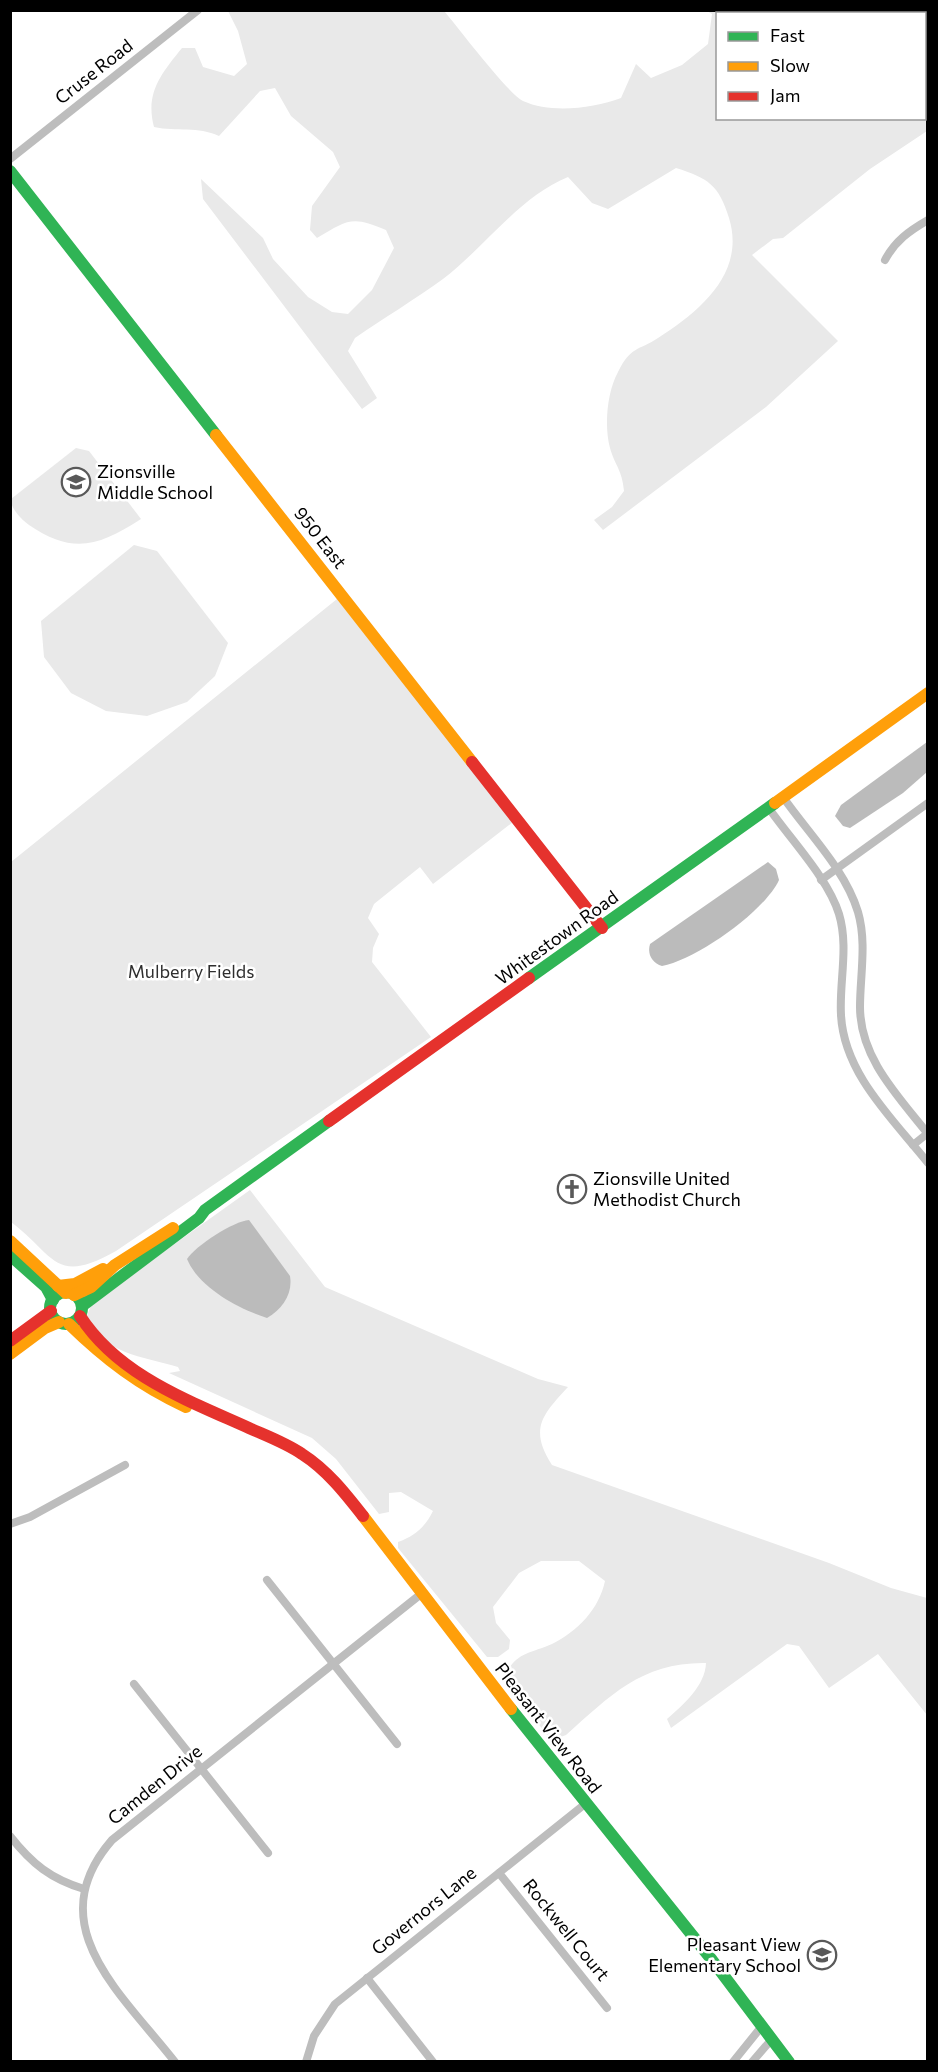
<svg xmlns="http://www.w3.org/2000/svg" width="938" height="2072" font-family="Commissioner,sans-serif">
<style>
.green{fill:#e9e9e9}
.water{fill:#bbb}
.lines{fill:none;stroke-linecap:round;stroke-linejoin:round}
.street{stroke:#bdbdbd;stroke-width:8}
.fast{stroke:#30b455;stroke-width:12}
.slow{stroke:#ff9f0a;stroke-width:12}
.jam{stroke:#e5322d;stroke-width:12}
.labels{text-anchor:middle;stroke-width:5;stroke-linejoin:round;paint-order:stroke}
.street-label{font-size:18px;fill:#000;stroke:#fff}
.poi-label{font-size:18px;fill:#000;stroke:#fff;text-anchor:start}
.park-label{font-size:18px;fill:#2e2e2e;stroke:#fff}
</style>
<rect width="100%" height="100%" fill="#fff"/>
<g class="green">
<path d="M779 10 780 13 718 14V118H924V14L906 13 910 11H927V131L870 169 783 238 773 239 752 255 838 341 766 407 603 530 594 520 612 507 624 491C622 469 615 466 610 448 604 426 607 392 618 372 631 346 638 351 658 338 700 311 746 273 729 218 719 185 708 178 676 168L608 209 592 203 568 177C519 197 485 247 443 279 414 300 384 318 355 338L348 351 377 398 362 409 203 199 201 179 263 238 273 259 308 297 332 312 348 314 372 290 394 248 386 230C352 215 347 220 317 238L310 230 312 206 340 167 333 152 291 116 275 88 260 91 219 136C198 126 177 132 154 127 145 93 161 74 182 48H195L203 67 234 76 247 64 238 31 228 11H444C457 26 509 95 523 101 552 114 593 108 621 98L636 64 651 78 682 65 708 44 712 14 707 11Z"/>
<path d="M76 448 89 451 141 519C99 546 73 555 29 525 22 520 10 508 11 499Z"/>
<polygon points="134,545 157,551 228,643 215,676 187,702 147,716 106,711 71,693 44,657 41,621"/>
<path d="M337 599 513 822 433 884 420 867 374 904 368 918 379 934 373 948 372 962 431 1037 116 1251C54 1286 55 1255 11 1222V862Z"/>
<path d="M250 1190 325 1287 538 1379 568 1387C542 1415 529 1429 552 1465L829 1563 891 1588 927 1598V1715L878 1654 829 1688 799 1646 787 1644 671 1728 667 1719C684 1704 705 1686 706 1663 642 1662 611 1695 566 1735L555 1739 546 1734 504 1678C515 1652 529 1654 552 1644 578 1631 599 1609 605 1581L579 1561H541L519 1573 493 1607 496 1623 510 1640 509 1649 498 1657H487L398 1548V1542C415 1536 425 1527 433 1511L401 1492 389 1493V1512L379 1514 336 1459 312 1438 169 1373 180 1371 178 1367C141 1356 105 1354 86 1318L92 1303Z"/>
</g>
<g class="water">
<polygon points="927,742 927,772 903,793 850,828 843,826 835,816 841,805"/>
<path d="M768 862 776 869 779 880C765 911 696 960 662 966 652 963 647 954 650 944Z"/>
<path d="M249 1220 290 1276C293 1293 283 1309 267 1318 239 1309 199 1288 187 1259 195 1246 234 1221 249 1220Z"/>
</g>
<g class="lines">
<g class="street">
<polyline points="10,159 198,10"/>
<path d="M885 260C895 241 909 231 928 220"/>
<path d="M783 797C808 833 845 869 858 912 867 943 860 976 860 1007 860 1058 898 1096 928 1134"/>
<path d="M768 807C790 839 828 878 839 914 849 947 839 982 841 1015 844 1074 893 1119 928 1163"/>
<polyline points="821,880 928,803"/>
<polyline points="913,1145 928,1133"/>
<polyline points="10,1524 30,1517 125,1465"/>
<polyline points="267,1580 397,1744"/>
<polyline points="134,1684 268,1853"/>
<path d="M10 1836C32 1864 51 1879 84 1889"/>
<polyline points="499,1873 607,2008"/>
<polyline points="367,1978 433,2062"/>
<path d="M175 2062C122 1994 38 1925 112 1840L421 1594"/>
<polyline points="306,2062 314,2036 335,2004 585,1804"/>
<polyline points="733,2062 762,2026"/>
<polyline points="752,2062 772,2039"/>
</g>
<g class="fast">
<polyline points="10,171 216,435"/>
<polyline points="529,978 775,803"/>
<polyline points="10,1255 46,1287 53,1300"/>
<circle cx="66" cy="1308" r="16"/>
<polyline points="82,1306 199,1218 205,1210 329,1121"/>
<polyline points="511,1709 712,1960 789,2062"/>
</g>
<g class="slow">
<polyline points="216,435 472,762"/>
<polyline points="775,803 928,693"/>
<polyline points="10,1241 66,1293"/>
<polyline points="58,1286 75,1284 103,1269"/>
<polyline points="74,1295 91,1287 115,1265 173,1228"/>
<path d="M69 1324C105 1359 140 1386 186 1407"/>
<polyline points="10,1354 45,1328 59,1322"/>
<polyline points="363,1516 511,1709"/>
</g>
<g class="jam">
<polyline points="472,762 602,928"/>
<polyline points="329,1121 529,978"/>
<path d="M80 1316C118 1375 187 1400 249 1428 267 1436 286 1443 302 1454 327 1470 345 1493 363 1516"/>
<polyline points="10,1341 51,1311"/>
</g>
</g>
<defs>
<g id="school-ring" transform="scale(1.5)"><circle r="9.5" fill="#fff" stroke="#595959" stroke-width="1.5"/><path d="M0-5L7-2L0 1L-7-2ZM-4 1L0 2.5L4 1V4Q0 6-4 4Z" fill="#595959"/></g>
<g id="church-ring" transform="scale(1.5)"><circle r="9.5" fill="#fff" stroke="#595959" stroke-width="1.5"/><path d="M-1.2-6h2.4v3.5h3.3v2.4h-3.3V6h-2.4V-.1h-3.3v-2.4h3.3Z" fill="#595959"/></g>
</defs>
<g fill-rule="evenodd">
<use href="#school-ring" x="76" y="482"/>
<use href="#church-ring" x="572" y="1189"/>
<use href="#school-ring" x="822" y="1955"/>
</g>
<g class="labels">
<g class="street-label">
<text transform="translate(94 72) rotate(-38)" y="6">Cruse Road</text>
<text transform="translate(320 538) rotate(52)" y="6">950 East</text>
<text transform="translate(557 938) rotate(-36)" y="6">Whitestown Road</text>
<text transform="translate(548 1728) rotate(52)" y="6">Pleasant View Road</text>
<text transform="translate(155 1785) rotate(-39)" y="6">Camden Drive</text>
<text transform="translate(424 1911) rotate(-39)" y="6">Governors Lane</text>
<text transform="translate(566 1930) rotate(51)" y="6">Rockwell Court</text>
</g>
<g class="poi-label">
<text x="97" y="478">Zionsville<tspan x="97" dy="21">Middle School</tspan></text>
<text x="593" y="1185">Zionsville United<tspan x="593" dy="21">Methodist Church</tspan></text>
<text x="801" y="1951" text-anchor="end">Pleasant View<tspan x="801" dy="21">Elementary School</tspan></text>
</g>
<g class="park-label">
<text x="191" y="978">Mulberry Fields</text>
</g>
</g>
<rect width="938" height="2072" fill="none" stroke="#000000" stroke-width="24"/>
<rect x="716" y="12" width="210" height="108" fill="#ffffff" stroke="#999999" stroke-width="1.5"/>
<rect x="728" y="32" width="30" height="9" fill="#30b455" stroke="#999999" stroke-width="1.5"/>
<text x="770" y="42" font-size="18" fill="#000000">Fast</text>
<rect x="728" y="62" width="30" height="9" fill="#ff9f0a" stroke="#999999" stroke-width="1.5"/>
<text x="770" y="72" font-size="18" fill="#000000">Slow</text>
<rect x="728" y="92" width="30" height="9" fill="#e5322d" stroke="#999999" stroke-width="1.5"/>
<text x="770" y="102" font-size="18" fill="#000000">Jam</text>
</svg>
